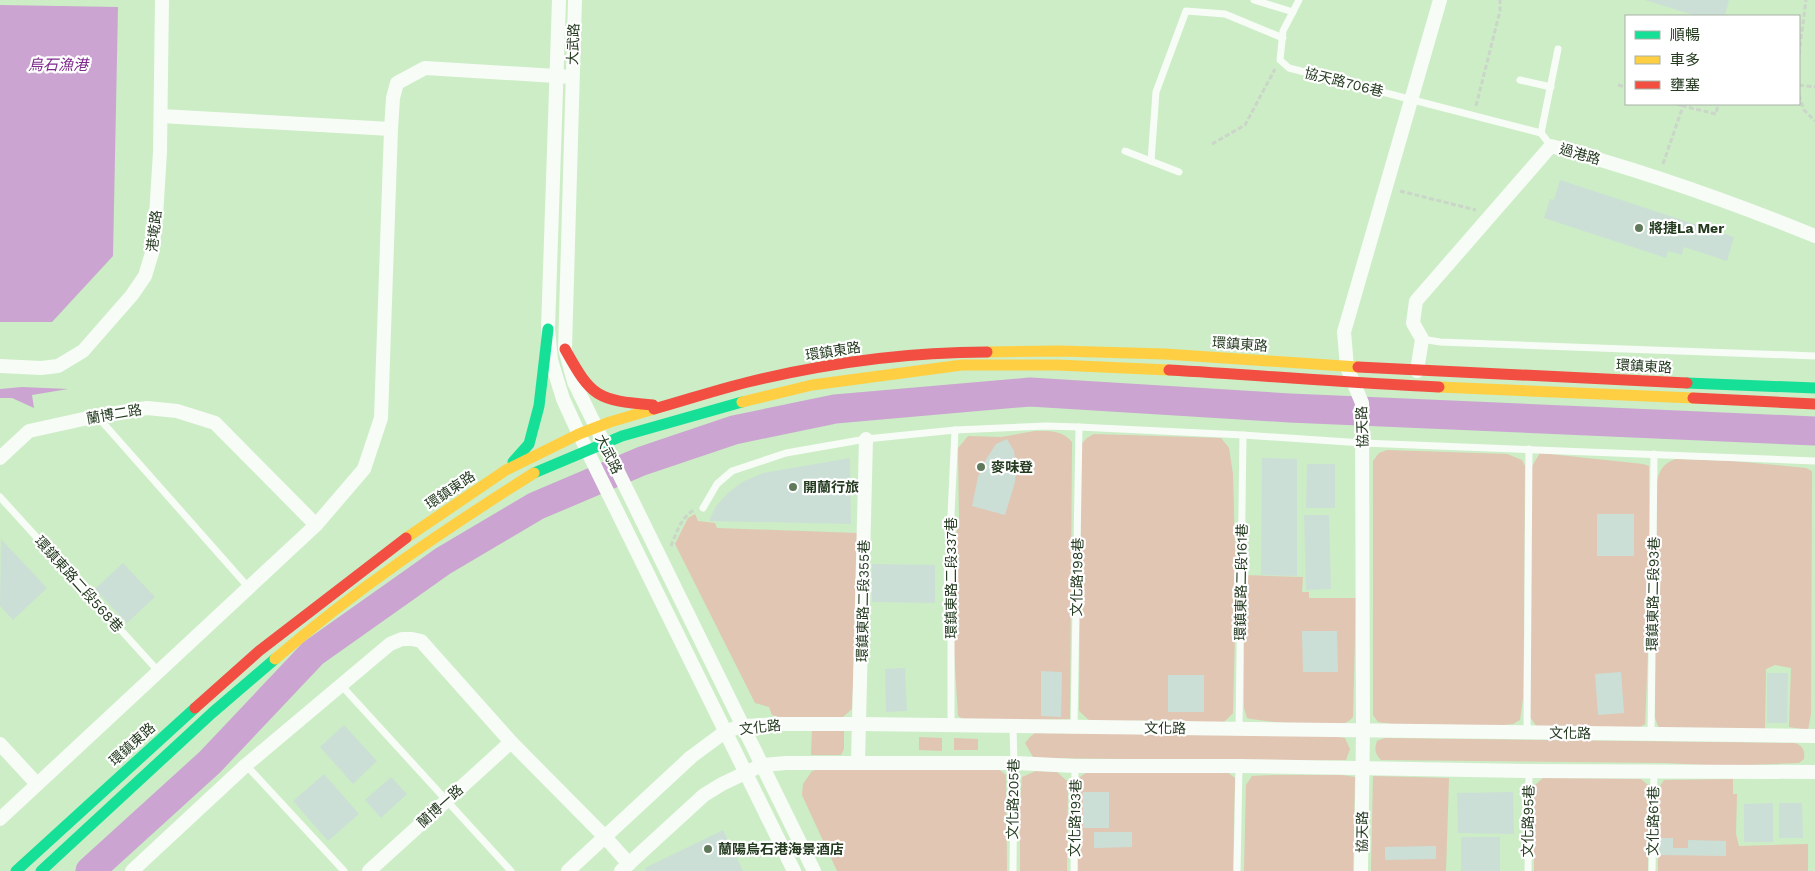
<svg xmlns="http://www.w3.org/2000/svg" width="1815" height="871" font-family="'Work Sans','Noto Sans TC',sans-serif">
<style>
.green{fill:#e0c6b3}
.water{fill:#cba4d1}
.lines{fill:none;stroke-linecap:round;stroke-linejoin:round}
.river{stroke:#cba4d1;stroke-width:29}
.building{fill:#ccdfd6}
.path{stroke:#cbd5c9;stroke-width:3;stroke-dasharray:5 2.5;stroke-linecap:butt}
.lane{stroke:#f7fcf6;stroke-width:7}
.street{stroke:#f7fcf6;stroke-width:14}
.fast{stroke:#16e098;stroke-width:11}
.slow{stroke:#ffcf43;stroke-width:11}
.jam{stroke:#f24e42;stroke-width:11}
.poi-dot{fill:#5f795a;stroke:#fff;stroke-width:2}
.labels{text-anchor:middle;stroke-width:4.5;stroke-linejoin:round;paint-order:stroke}
.street-label{font-size:14px;fill:#243b20;stroke:#fff}
.poi-label{font-size:14px;font-weight:bold;fill:#243b20;stroke:#fff;text-anchor:start}
.water-label{font-size:15px;font-style:italic;fill:#7d298b;stroke:#fff}
</style>
<rect width="100%" height="100%" fill="#ccedc6"/>
<g class="green">
<path d="M1035 431C1050 431 1062 430 1072 442L1070 719 968 722 958 716 954 651 955 542 959 517 958 448 968 436 1001 437Z"/>
<polygon points="1094,434 1221,438 1229,448 1233,474 1236,589 1233,713 1223,723 1167,720 1091,722 1079,711 1081,444 1087,438"/>
<polygon points="1387,450 1507,454 1522,460 1525,466 1524,631 1523,698 1520,720 1513,724 1493,726 1392,724 1378,722 1373,715 1373,461 1379,453"/>
<polygon points="1540,453 1643,464 1649,466 1649,628 1645,724 1637,729 1537,727 1530,717 1531,468"/>
<path d="M1676 459 1733 461 1806 468 1812 471 1811 714 1808 730 1789 727 1791 668 1775 665 1766 669 1765 730 1664 731 1658 726 1655 718 1657 481C1660 469 1664 463 1676 459Z"/>
<polygon points="695,514 698,521 715,523 717,528 857,533 855,642 852,709 843,717 833,719 779,717 772,715 769,707 755,703 675,544 688,518"/>
<path d="M1244 575 1303 577 1302 592H1309V598H1356L1353 717C1351 719 1349 721 1347 722 1335 728 1263 722 1247 718L1244 708Z"/>
<polygon points="812,729 844,730 844,749 841,755 811,755"/>
<polygon points="1035,733 1331,736 1345,738 1350,749 1346,760 1289,761 1043,758 1033,757 1025,743 1030,737"/>
<polygon points="919,737 942,738 942,751 919,750"/>
<polygon points="954,738 978,739 978,750 954,750"/>
<path d="M1385 738 1795 743C1803 746 1805 750 1804 759L1799 763 1723 766 1666 763 1381 760C1375 754 1374 750 1377 741Z"/>
<polygon points="823,768 997,768 1006,775 1007,871 837,871 802,795 803,784 812,771"/>
<polygon points="1090,770 1227,772 1235,778 1233,871 1078,871 1078,793 1080,777"/>
<polygon points="1036,771 1057,772 1068,782 1067,871 1020,871 1020,801 1022,777"/>
<polygon points="1274,775 1342,775 1355,777 1353,871 1244,871 1246,785 1252,776"/>
<polygon points="1373,776 1449,778 1446,871 1371,871"/>
<polygon points="1543,778 1641,779 1648,785 1648,871 1534,871 1534,786"/>
<polygon points="1733,779 1733,794 1737,794 1736,834 1739,846 1808,844 1808,871 1658,871 1658,789 1664,780"/>
</g>
<g class="water">
<polygon points="0,5 118,7 113,256 52,322 0,322"/>
<polygon points="22,387 68,389 32,395 34,408 12,398 0,398 0,389"/>
</g>
<g class="lines">
<polyline class="river" points="90,871 210,762 313,653 443,561 536,506 642,461 734,430 835,409 1030,392 1290,408 1815,431"/>
</g>
<g class="building">
<polygon points="1645,0 1729,0 1725,16 1697,16"/>
<polygon points="1560,180 1734,237 1727,261 1684,247 1682,255 1668,251 1666,258 1544,218 1550,199 1554,200"/>
<polygon points="1007,439 1014,451 1016,469 1015,482 1005,515 972,506 978,477 985,461 996,444"/>
<polygon points="850,458 851,524 709,521 716,506 728,493 742,482 763,473"/>
<polygon points="1262,458 1297,459 1297,576 1261,575"/>
<polygon points="1307,464 1335,464 1335,508 1306,508"/>
<rect x="1597" y="514" width="37" height="42"/>
<polygon points="1304,515 1329,515 1331,589 1306,590"/>
<polygon points="1,539 47,588 13,620 0,606"/>
<polygon points="123,563 155,597 127,623 95,589"/>
<polygon points="872,564 935,565 935,603 872,602"/>
<polygon points="1302,631 1337,631 1338,672 1303,672"/>
<polygon points="905,668 907,711 886,712 885,669"/>
<polygon points="1041,671 1062,672 1061,717 1041,716"/>
<polygon points="1621,672 1624,713 1598,715 1595,674"/>
<polygon points="1767,673 1788,673 1787,723 1767,723"/>
<rect x="1168" y="675" width="36" height="37"/>
<polygon points="344,725 377,761 353,784 320,747"/>
<polygon points="324,774 359,814 328,841 293,801"/>
<polygon points="391,777 407,794 381,818 365,800"/>
<rect x="1083" y="792" width="26" height="36"/>
<polygon points="1513,792 1514,834 1458,833 1457,793"/>
<polygon points="1773,803 1773,842 1744,842 1744,804"/>
<polygon points="1779,803 1802,803 1803,838 1779,838"/>
<polygon points="723,830 743,871 646,871 645,868"/>
<polygon points="1094,832 1132,832 1132,847 1094,848"/>
<rect x="1461" y="837" width="39" height="34"/>
<polygon points="1659,838 1673,838 1673,848 1688,848 1688,840 1726,841 1726,856 1659,855"/>
<polygon points="1436,846 1436,859 1385,860 1385,847"/>
</g>
<g class="lines">
<g class="path">
<polyline points="1799,54 1806,0"/>
<polyline points="1618,85 1626,87"/>
<polyline points="1799,85 1815,87"/>
<polyline points="1799,95 1804,110 1815,121"/>
<polyline points="1677,104 1683,106"/>
<polyline points="1476,106 1500,11 1500,0"/>
<polyline points="1212,144 1245,125 1275,69"/>
<polyline points="1663,164 1683,106 1716,114 1718,104"/>
<polyline points="1400,191 1476,210"/>
<path d="M671 546C676 534 681 517 694 510"/>
</g>
<g class="lane">
<polyline points="1254,0 1293,12"/>
<polyline points="1299,0 1283,31 1280,60 1289,68 1541,133 1551,146"/>
<polyline points="1520,80 1551,87"/>
<polyline points="1541,133 1558,49"/>
<polyline points="1125,151 1179,172"/>
<polyline points="1151,161 1156,92 1186,11 1225,14 1283,38"/>
<polyline points="1422,339 1440,342 1815,356"/>
<polyline points="97,416 249,588"/>
<polyline points="0,497 159,672"/>
<polyline points="703,508 717,484 732,471 786,453 866,439 955,430 1046,426 1079,427 1243,435 1363,443 1815,461"/>
<polyline points="340,684 511,871"/>
<polyline points="951,726 951,515 955,430"/>
<polyline points="1074,727 1079,427"/>
<polyline points="1239,729 1243,435"/>
<polyline points="1527,732 1529,449"/>
<polyline points="1651,735 1654,454"/>
<polyline points="246,765 344,871"/>
<polyline points="1013,871 1014,763 1013,727"/>
<polyline points="1074,871 1075,766"/>
<polyline points="1237,871 1239,766"/>
<polyline points="1528,871 1529,771"/>
<polyline points="1652,871 1654,771"/>
</g>
<g class="street">
<polyline points="559,0 548,329 551,360 563,399 579,434 794,871"/>
<polyline points="575,0 565,349 574,382 814,871"/>
<polyline points="161,116 391,129"/>
<polyline points="0,366 41,368 58,366 83,351 132,295 145,276 152,253 156,216 160,152 162,0"/>
<path d="M1417 371 1422 339 1413 323 1416 301 1551 146C1641 170 1729 201 1815 236"/>
<polyline points="0,458 29,431 97,416 147,408 177,411 215,423 316,525"/>
<polyline points="0,744 37,784"/>
<polyline points="858,762 866,439"/>
<polyline points="0,819 316,525 364,469 381,418 391,129 393,98 397,83 425,68 572,77"/>
<polyline points="132,871 246,765 390,644 402,639 412,639 421,641 511,742 605,837 629,864"/>
<polyline points="369,871 511,742"/>
<polyline points="568,871 691,757 726,731 743,726 781,724 860,724 1815,736"/>
<polyline points="621,871 704,795 722,784 762,765 786,763 1014,763 1075,766 1239,766 1529,771 1815,772"/>
<polyline points="1361,871 1363,730 1362,403 1347,367 1344,332 1440,0"/>
</g>
<g class="fast">
<polyline points="1687,383 1815,388"/>
<polyline points="513,462 529,444 539,406 548,329"/>
<polyline points="534,473 622,436 742,402"/>
<polyline points="16,871 195,708"/>
<polyline points="41,871 212,713 275,659"/>
</g>
<g class="slow">
<polyline points="987,352 1060,351 1165,354 1358,367"/>
<polyline points="1439,387 1693,398"/>
<polyline points="742,402 812,385 962,365 1057,365 1169,370"/>
<polyline points="406,538 506,470 579,434 610,422 654,409"/>
<path d="M275 659C356 589 444 530 534 473"/>
</g>
<g class="jam">
<path d="M565 349C592 398 597 400 653 405"/>
<polyline points="1358,367 1687,383"/>
<path d="M1169 370C1259 375 1349 383 1439 387"/>
<polyline points="1693,398 1815,404"/>
<path d="M654 409C690 399 725 387 761 379 835 362 911 352 987 352"/>
<polyline points="195,708 259,651 406,538"/>
</g>
</g>
<g class="poi-dot">
<circle cx="1639" cy="228" r="5"/>
<circle cx="981" cy="467" r="5"/>
<circle cx="793" cy="487" r="5"/>
<circle cx="708" cy="849" r="5"/>
</g>
<g class="labels">
<g class="street-label">
<text transform="translate(573 44) rotate(-88)" y="5">大武路</text>
<text transform="translate(1344 82) rotate(14)" y="5">協天路706巷</text>
<text transform="translate(1580 154) rotate(16)" y="5">過港路</text>
<text transform="translate(154 231) rotate(-84)" y="5">港墘路</text>
<text transform="translate(1240 344) rotate(4)" y="5">環鎮東路</text>
<text transform="translate(833 351) rotate(-9)" y="5">環鎮東路</text>
<text transform="translate(1644 366) rotate(3)" y="5">環鎮東路</text>
<text transform="translate(114 414) rotate(-10)" y="5">蘭博二路</text>
<text transform="translate(1362 427) rotate(-92)" y="5">協天路</text>
<text transform="translate(609 454) rotate(64)" y="5">大武路</text>
<text transform="translate(450 490) rotate(-34)" y="5">環鎮東路</text>
<text transform="translate(1077 577) rotate(-89)" y="5">文化路198巷</text>
<text transform="translate(951 578) rotate(-90)" y="5">環鎮東路二段337巷</text>
<text transform="translate(1241 582) rotate(-89)" y="5">環鎮東路二段161巷</text>
<text transform="translate(79 584) rotate(48)" y="5">環鎮東路二段568巷</text>
<text transform="translate(1653 594) rotate(-89)" y="5">環鎮東路二段93巷</text>
<text transform="translate(863 601) rotate(-89)" y="5">環鎮東路二段355巷</text>
<text transform="translate(760 727) rotate(-6)" y="5">文化路</text>
<text transform="translate(1165 728) rotate(1)" y="5">文化路</text>
<text transform="translate(1570 733) rotate(1)" y="5">文化路</text>
<text transform="translate(132 744) rotate(-42)" y="5">環鎮東路</text>
<text transform="translate(1013 799) rotate(-89)" y="5">文化路205巷</text>
<text transform="translate(440 806) rotate(-42)" y="5">蘭博一路</text>
<text transform="translate(1075 818) rotate(-89)" y="5">文化路193巷</text>
<text transform="translate(1528 821) rotate(-89)" y="5">文化路95巷</text>
<text transform="translate(1653 821) rotate(-89)" y="5">文化路61巷</text>
<text transform="translate(1362 832) rotate(-89)" y="5">協天路</text>
</g>
<g class="poi-label">
<text x="1649" y="233">將捷La Mer</text>
<text x="991" y="472">麥味登</text>
<text x="803" y="492">開蘭行旅</text>
<text x="718" y="854">蘭陽烏石港海景酒店</text>
</g>
<g class="water-label">
<text x="58" y="70">烏石漁港</text>
</g>
</g>
<rect x="1625" y="15" width="175" height="90" fill="#ffffff" stroke="#a7b1a6"/>
<rect x="1635" y="31" width="25" height="8" fill="#16e098" stroke="#a7b1a6"/>
<text x="1670" y="40" font-size="15" fill="#243b20">順暢</text>
<rect x="1635" y="56" width="25" height="8" fill="#ffcf43" stroke="#a7b1a6"/>
<text x="1670" y="65" font-size="15" fill="#243b20">車多</text>
<rect x="1635" y="81" width="25" height="8" fill="#f24e42" stroke="#a7b1a6"/>
<text x="1670" y="90" font-size="15" fill="#243b20">壅塞</text>
</svg>
